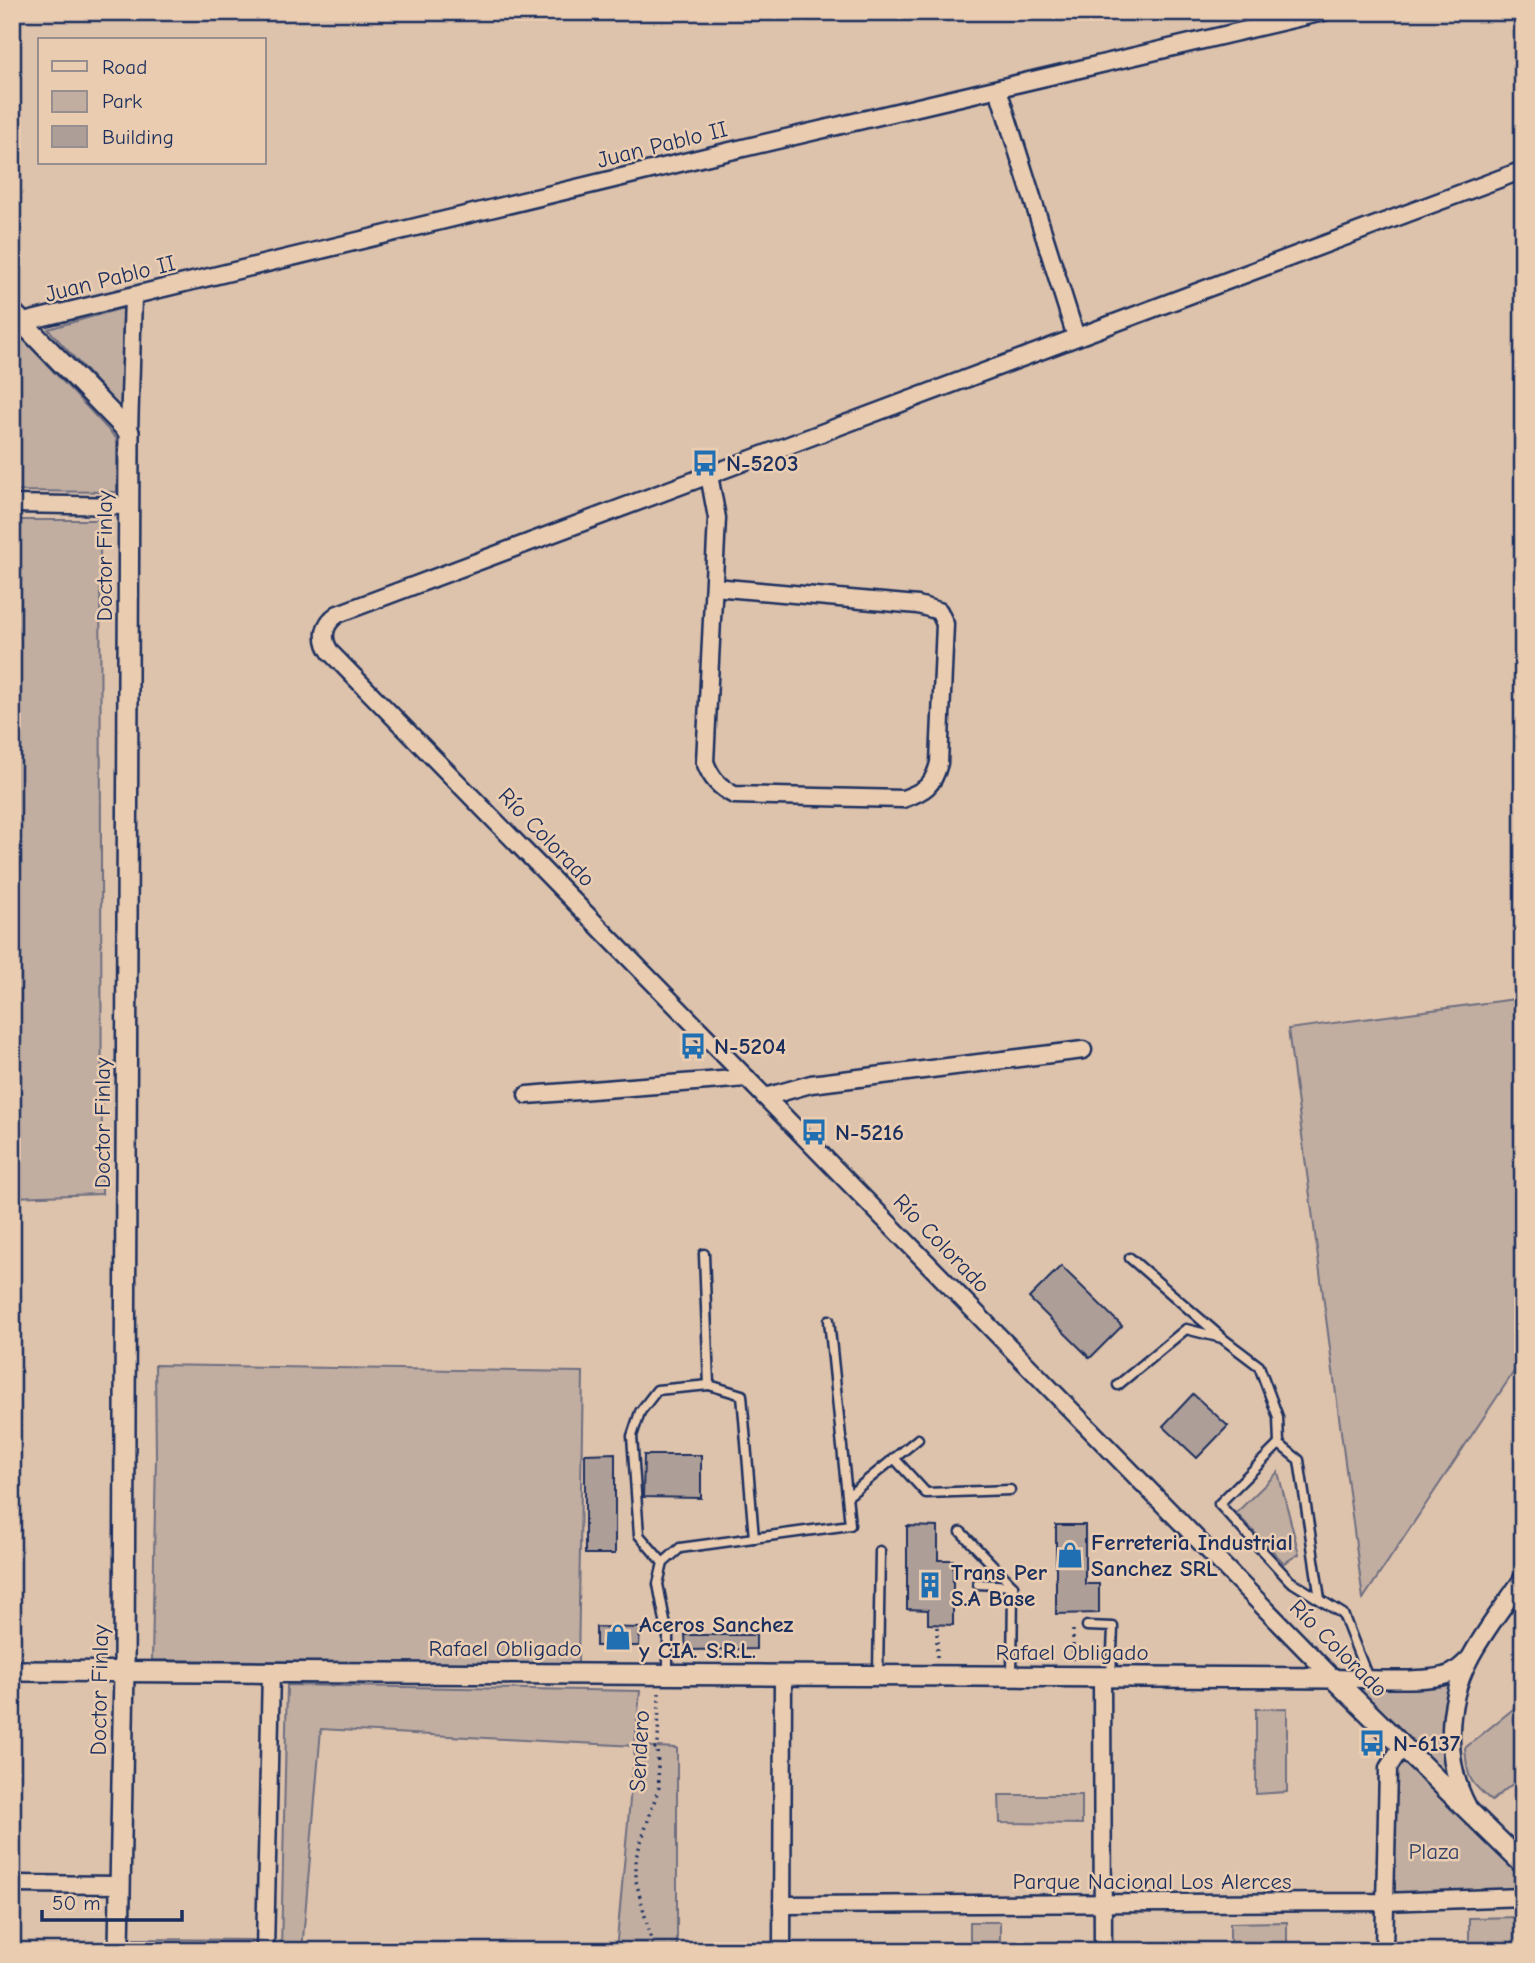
<svg xmlns="http://www.w3.org/2000/svg" width="1535" height="1963" font-family="'Comic Neue',sans-serif">
<style>
.green{fill:#c1aea1;stroke:#6e6e80;stroke-width:2}
.building{fill:#ae9e98;stroke:#1b2f5e;stroke-width:2}
.lines{fill:none;stroke-linecap:round;stroke-linejoin:round}
.service-casing{stroke:#1b2f5e;stroke-width:13}
.minor-casing{stroke:#1b2f5e;stroke-width:21}
.tertiary-casing{stroke:#1b2f5e;stroke-width:24}
.path{stroke:#1b2f5e;stroke-width:3.5;stroke-dasharray:2 5;stroke-linecap:butt}
.service{stroke:#eacdb1;stroke-width:8}
.minor{stroke:#eacdb1;stroke-width:16}
.tertiary{stroke:#eacdb1;stroke-width:19}
.labels{text-anchor:middle;stroke-width:5;stroke-linejoin:round;paint-order:stroke}
.street-label{font-size:23px;fill:#1b2f5e;stroke:#eacdb1}
.poi-label{font-size:23px;font-weight:bold;fill:#1b2f5e;stroke:#eacdb1;text-anchor:start}
.park-label{font-size:23px;fill:#344268;stroke:#eacdb1}
</style>
<rect width="100%" height="100%" fill="#dec3ac"/>
<filter id="ink" filterUnits="userSpaceOnUse"><feTurbulence type="fractalNoise" baseFrequency=".0143" numOctaves="2"/><feDisplacementMap in="SourceGraphic" scale="14" xChannelSelector="R" yChannelSelector="G"/><feConvolveMatrix kernelMatrix="1 2 1 2 8 2 1 2 1" color-interpolation-filters="sRGB"/></filter>
<g filter="url(#ink)">
<g class="green">
<polygon points="123,308 121,409 48,329"/>
<polygon points="23,339 117,439 117,492 12,491 12,341"/>
<polygon points="12,520 100,520 102,1194 12,1197"/>
<polygon points="1523,998 1523,1358 1363,1599 1288,1029"/>
<polygon points="155,1365 583,1372 578,1664 152,1660 156,1457"/>
<polygon points="1278,1472 1299,1554 1284,1563 1236,1513"/>
<polygon points="1458,1676 1450,1782 1353,1685"/>
<polygon points="287,1685 640,1691 635,1746 677,1748 677,1951 616,1951 635,1746 321,1729 302,1951 281,1951"/>
<path d="M1523 1701V1775L1492 1801C1468 1781 1468 1779 1465 1748Z"/>
<polygon points="1287,1708 1287,1792 1256,1794 1256,1709"/>
<polygon points="1402,1757 1523,1877 1523,1891 1391,1895 1393,1768"/>
<polygon points="999,1795 1082,1795 1082,1824 1000,1823"/>
<polygon points="1523,1917 1523,1951 1469,1951 1469,1918"/>
<rect x="970" y="1922" width="30" height="29"/>
<polygon points="1287,1922 1287,1951 1230,1951 1230,1923"/>
<polygon points="135,1939 251,1940 251,1951 147,1951"/>
</g>
<g class="building">
<polygon points="1061,1266 1122,1326 1090,1358 1029,1298"/>
<polygon points="1193,1394 1228,1426 1197,1458 1163,1426"/>
<polygon points="615,1453 615,1554 585,1554 585,1454"/>
<polygon points="644,1455 701,1455 701,1498 643,1497"/>
<polygon points="1056,1525 1085,1525 1085,1584 1099,1584 1099,1613 1056,1614"/>
<polygon points="907,1526 938,1527 938,1560 953,1560 953,1625 928,1624 928,1610 907,1609"/>
<polygon points="596,1627 640,1628 639,1646 596,1646"/>
<polygon points="685,1635 756,1635 756,1649 686,1650"/>
</g>
<g class="lines">
<g class="service-casing">
<g id="service">
<polyline points="704,1254 709,1385 742,1395 754,1538"/>
<polyline points="1130,1258 1220,1336"/>
<polyline points="1118,1385 1186,1329 1222,1338 1259,1366 1278,1417 1279,1444"/>
<polyline points="894,1458 926,1493 1010,1490"/>
<polyline points="848,1496 918,1439"/>
<polyline points="961,1532 1013,1586"/>
<polyline points="663,1563 639,1535 632,1436 640,1412 657,1390 709,1385"/>
<polyline points="978,1584 1013,1586 1012,1676"/>
<polyline points="1320,1599 1299,1460 1279,1444 1219,1504 1290,1581 1343,1614 1368,1678"/>
<polyline points="1087,1626 1113,1627 1111,1677"/>
<polyline points="668,1674 668,1637 658,1584 663,1563 680,1548 850,1525 829,1320"/>
<polyline points="878,1675 880,1551"/>
</g>
</g>
<g class="minor-casing">
<g id="minor">
<polyline points="998,89 1076,337"/>
<polyline points="15,324 709,156 1323,12"/>
<polyline points="129,432 133,296"/>
<path d="M709 475 717 518 705 762C711 778 719 787 734 795L903 799C925 791 933 786 939 763L945 624 939 611 918 605 714 587"/>
<polyline points="12,504 128,506"/>
<polyline points="527,1095 747,1078"/>
<polyline points="765,1097 811,1084 1083,1050"/>
<path d="M1469 1659C1464 1664 1459 1669 1452 1673 1430 1684 1360 1678 1333 1678L331 653C321 639 323 624 338 614L1523 170"/>
<polyline points="1102,1676 1103,1951"/>
<path d="M1468 1807C1444 1763 1446 1704 1469 1660 1483 1632 1506 1604 1523 1578"/>
<polyline points="12,1884 121,1885"/>
<polyline points="782,1905 1384,1902 1523,1897"/>
<polyline points="265,1951 271,1671"/>
<polyline points="782,1951 783,1675"/>
<polyline points="1384,1951 1388,1768 1402,1746"/>
</g>
</g>
<g class="tertiary-casing">
<g id="tertiary">
<polyline points="12,312 129,432 124,1670 119,1948 122,1951"/>
<polyline points="12,1671 1333,1678 1523,1864"/>
</g>
</g>
<g class="path">
<polyline points="1073,1630 1073,1660"/>
<polyline points="937,1657 937,1624"/>
<polyline points="654,1951 636,1881 636,1857 659,1787 657,1748 655,1748 658,1746 659,1693"/>
</g>
<use href="#service" class="service"/>
<use href="#minor" class="minor"/>
<use href="#tertiary" class="tertiary"/>
</g>
</g>
<defs>
<g id="bus-bare" transform="scale(2.1)"><path d="M-5-6H5V4H4V6H2V4H-2V6H-4V4H-5ZM-3.5-4V0h7V-4ZM-3.5 1.2v1.5H-2V1.2ZM2 1.2v1.5H3.5V1.2Z" fill="#1f6fb2" stroke="#eacdb1" stroke-width="2.5" paint-order="stroke"/></g>
<g id="shop-bare" transform="scale(2.1)"><path d="M-5-2.5h2.3a2.7 3.5 0 0 1 5.4 0H5L5.5 6h-11ZM-1.5-2.5h3a1.5 2.3 0 0 0-3 0Z" fill="#1f6fb2" stroke="#eacdb1" stroke-width="2.5" paint-order="stroke"/></g>
<g id="building-bare" transform="scale(2.1)"><path d="M-4-6H4V6H1V3H-1V6H-4ZM-2.5-4.3h1.7v1.8h-1.7ZM.8-4.3h1.7v1.8H.8ZM-2.5-1h1.7V.8h-1.7ZM.8-1h1.7V.8H.8Z" fill="#1f6fb2" stroke="#eacdb1" stroke-width="2.5" paint-order="stroke"/></g>
</defs>
<g fill-rule="evenodd">
<use href="#bus-bare" x="705" y="463"/>
<use href="#bus-bare" x="693" y="1046"/>
<use href="#bus-bare" x="814" y="1132"/>
<use href="#shop-bare" x="1070" y="1555"/>
<use href="#building-bare" x="930" y="1585"/>
<use href="#shop-bare" x="618" y="1637"/>
<use href="#bus-bare" x="1372" y="1743"/>
</g>
<g class="labels">
<g class="street-label">
<text transform="translate(662 144) rotate(-14)" y="8">Juan Pablo II</text>
<text transform="translate(110 278) rotate(-14)" y="8">Juan Pablo II</text>
<text transform="translate(104 556) rotate(-90)" y="8">Doctor Finlay</text>
<text transform="translate(547 837) rotate(46)" y="8">Río Colorado</text>
<text transform="translate(102 1123) rotate(-90)" y="8">Doctor Finlay</text>
<text transform="translate(942 1243) rotate(46)" y="8">Río Colorado</text>
<text x="505" y="1656">Rafael Obligado</text>
<text transform="translate(1339 1648) rotate(45)" y="8">Río Colorado</text>
<text x="1072" y="1660">Rafael Obligado</text>
<text transform="translate(99 1690) rotate(-89)" y="8">Doctor Finlay</text>
<text transform="translate(639 1751) rotate(-87)" y="8">Sendero</text>
<text x="1152" y="1889">Parque Nacional Los Alerces</text>
</g>
<g class="poi-label">
<text x="726" y="471">N-5203</text>
<text x="714" y="1054">N-5204</text>
<text x="835" y="1140">N-5216</text>
<text x="1091" y="1550">Ferreteria Industrial<tspan x="1091" dy="26">Sanchez SRL</tspan></text>
<text x="951" y="1580">Trans Per<tspan x="951" dy="26">S.A Base</tspan></text>
<text x="639" y="1632">Aceros Sanchez<tspan x="639" dy="26">y CIA. S.R.L.</tspan></text>
<text x="1393" y="1751">N-6137</text>
</g>
<g class="park-label">
<text x="1434" y="1859">Plaza</text>
</g>
</g>
<rect width="1535" height="1963" fill="none" stroke="#eacdb1" stroke-width="42"/>
<rect x="21" y="21" width="1493" height="1921" fill="none" stroke="#1b2f5e" stroke-width="2.5" filter="url(#ink)"/>
<rect x="38" y="38" width="228" height="126" fill="#eacdb1" stroke="#978e90" stroke-width="2"/>
<rect x="52" y="61" width="35" height="10" fill="#eacdb1" stroke="#978e90" stroke-width="2"/>
<text x="102" y="74" font-size="21" fill="#1b2f5e">Road</text>
<rect x="52" y="91" width="35" height="21" fill="#c1aea1" stroke="#978e90" stroke-width="2"/>
<text x="102" y="108" font-size="21" fill="#1b2f5e">Park</text>
<rect x="52" y="126" width="35" height="21" fill="#ae9e98" stroke="#978e90" stroke-width="2"/>
<text x="102" y="144" font-size="21" fill="#1b2f5e">Building</text>
<path d="M42 1910v10h140v-10" fill="none" stroke="#1b2f5e" stroke-width="3.5"/>
<text x="52" y="1910" font-size="21" fill="#1b2f5e" stroke="#eacdb1" stroke-width="5" paint-order="stroke">50 m</text>
</svg>
